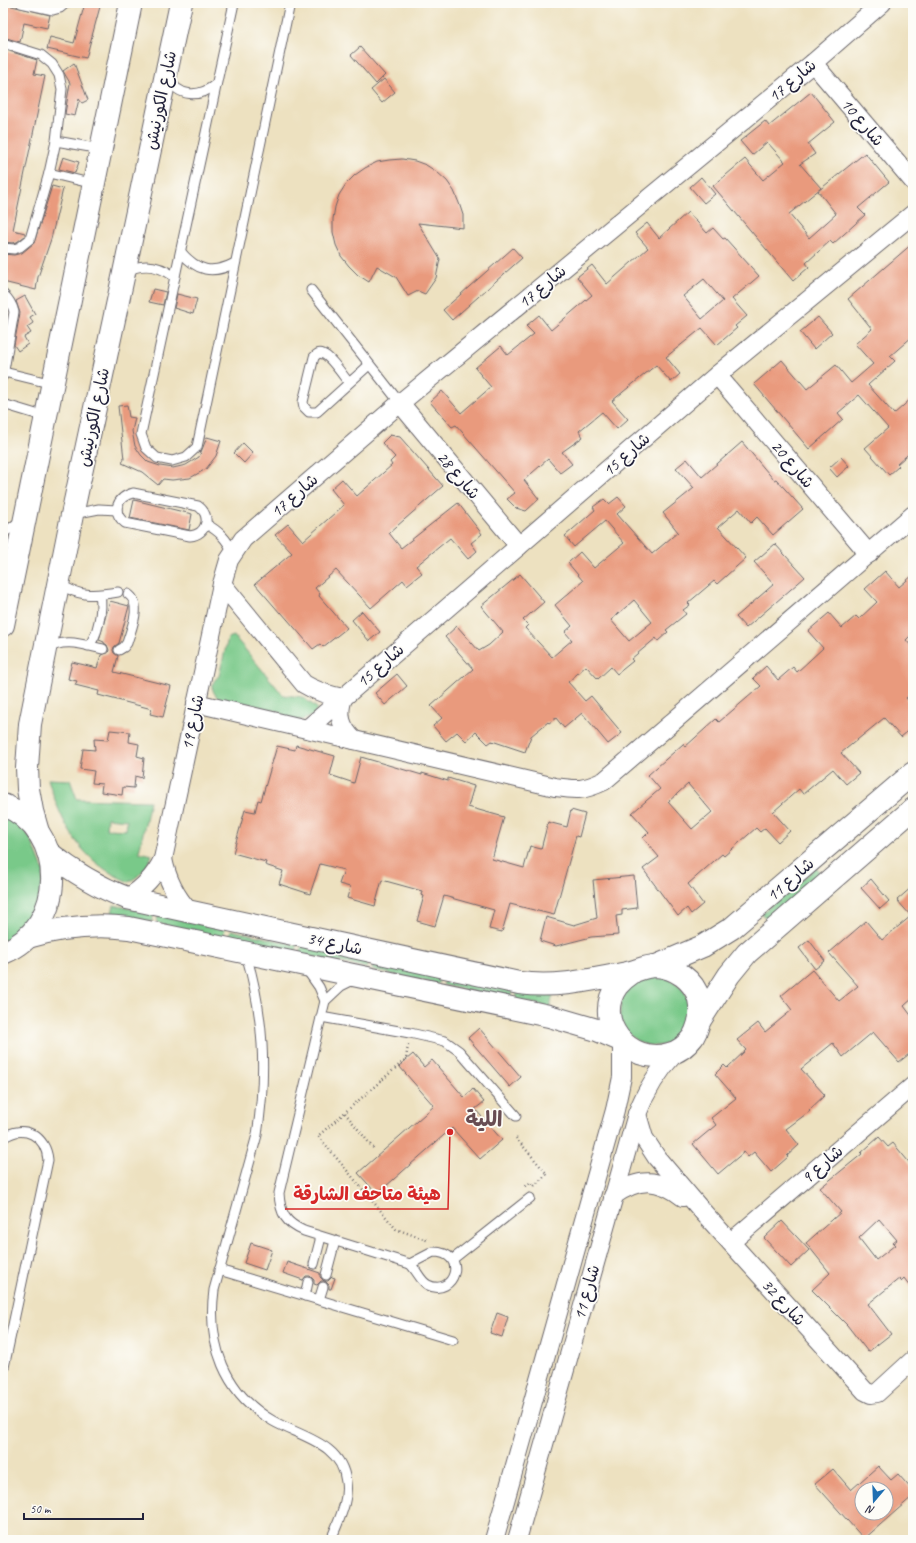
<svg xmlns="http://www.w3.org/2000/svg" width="916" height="1543" font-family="Caveat,'Playpen Sans Arabic',sans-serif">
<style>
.green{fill:#79c989;stroke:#4e7662;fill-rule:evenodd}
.building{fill:#e99a7d;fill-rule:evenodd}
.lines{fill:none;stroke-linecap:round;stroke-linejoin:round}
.service-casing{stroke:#69656a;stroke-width:11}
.minor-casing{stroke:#69656a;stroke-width:20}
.tertiary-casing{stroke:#69656a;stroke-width:24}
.path{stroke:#69656a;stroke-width:2.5;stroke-dasharray:1 3;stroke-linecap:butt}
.service{stroke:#fff;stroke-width:9}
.minor{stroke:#fff;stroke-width:18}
.tertiary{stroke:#fff;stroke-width:22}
.labels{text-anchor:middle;stroke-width:3.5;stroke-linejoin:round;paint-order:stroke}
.street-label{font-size:17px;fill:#22223b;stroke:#fdfcf7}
.district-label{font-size:21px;font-weight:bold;fill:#684c52;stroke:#fdfcf7}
.leader{fill:none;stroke:#d62828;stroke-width:1.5}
.callout-dot{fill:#d62828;stroke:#fdfcf7;stroke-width:1.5}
.callout-label{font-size:18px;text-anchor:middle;font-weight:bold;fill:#d62828;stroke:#fdfcf7;stroke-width:3.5;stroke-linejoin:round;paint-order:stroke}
</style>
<rect width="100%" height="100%" fill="#fdfcf7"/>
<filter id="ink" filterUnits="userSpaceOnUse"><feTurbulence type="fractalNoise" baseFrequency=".025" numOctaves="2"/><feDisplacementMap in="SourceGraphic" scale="8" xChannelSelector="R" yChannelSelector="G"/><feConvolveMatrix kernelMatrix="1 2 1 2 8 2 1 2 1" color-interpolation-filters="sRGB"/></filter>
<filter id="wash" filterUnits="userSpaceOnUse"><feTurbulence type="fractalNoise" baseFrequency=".012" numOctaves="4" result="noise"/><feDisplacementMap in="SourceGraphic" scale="16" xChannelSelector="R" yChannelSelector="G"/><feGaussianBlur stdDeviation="0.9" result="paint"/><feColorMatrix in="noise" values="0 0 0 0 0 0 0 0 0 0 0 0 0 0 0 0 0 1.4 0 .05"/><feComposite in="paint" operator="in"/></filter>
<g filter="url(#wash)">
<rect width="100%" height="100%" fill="#ede1c0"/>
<g class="green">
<path d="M234 636 283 695 302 697 316 707 317 709C311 721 298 721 287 720L281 712 237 701 230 706C218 701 204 687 219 676L228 638Z"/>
<path d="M48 779 70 780 77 799 150 801 139 852 152 855C147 868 141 875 129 882 82 863 62 826 48 779ZM107 818 127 820 126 830 106 829Z"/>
<polygon points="3,815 17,823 30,837 44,872 37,909 26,925 11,938 3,941"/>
<polygon points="816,868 821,874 767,920 762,913"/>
<polygon points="114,905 154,914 152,922 112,913"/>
<polygon points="158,915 225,929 223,938 157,923"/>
<polygon points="231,930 297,945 296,953 229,938"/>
<polygon points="302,945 369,960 367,968 300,954"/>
<polygon points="374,961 440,976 438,984 372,970"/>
<polygon points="445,976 512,991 510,1000 443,985"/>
<circle cx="655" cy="1011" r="35"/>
<polygon points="517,991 553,994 550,1007 516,1000"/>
</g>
<g id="blocks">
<g class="building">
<polygon points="85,3 101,3 86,58 47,49 50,37 74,43"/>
<polygon points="3,4 50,15 47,28 24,23 20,42 3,37"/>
<polygon points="360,47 385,75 376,84 351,55"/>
<polygon points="3,49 37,60 34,74 45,76 13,230 25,233 25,236 17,242 13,243 3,242"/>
<polygon points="74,63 88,100 82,103 79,99 75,116 65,114 70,83 63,71"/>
<polygon points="384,79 395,92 382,103 371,90"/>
<polygon points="811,92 835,122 808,144 815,154 800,164 821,188 789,214 809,238 836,214 818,191 865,153 889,182 858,208 865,215 833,244 830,241 806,263 809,267 793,281 713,186 745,159 763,180 785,162 767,142 752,155 740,141 765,121 769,126"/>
<polygon points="63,157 79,162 75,173 59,169"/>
<polygon points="402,159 415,161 426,165 437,172 447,181 454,191 459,203 463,215 463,228 418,223 440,259 436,278 425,294 418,291 408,296 396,277 377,266 369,282 358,275 349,266 341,256 336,245 333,232 333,219 335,207 339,195 346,184 355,175 365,168 377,162 389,160"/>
<polygon points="701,177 715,194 704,203 690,187"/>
<polygon points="52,186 63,189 51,239 38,277 36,290 3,282 3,254 14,255 22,253 34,243"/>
<path d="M688 212 707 233 713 228 723 239 725 238 759 276 732 299 747 316 735 326 737 328 717 345 702 328 666 357 680 374 671 382 656 365 612 401 628 419 617 429 602 412 579 431 583 437 562 452 572 464 560 473 548 459 524 480 539 499 526 511 516 508 507 499 515 493 456 425 452 427 430 402 442 391 461 413 491 387 475 368 501 346 508 355 534 334 526 326 539 315 551 330 592 295 577 277 592 265 607 284 648 248 635 233 647 223 659 238ZM704 279 723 301 702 319 683 296Z"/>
<polygon points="913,243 913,336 890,356 895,361 868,385 894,414 913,397 913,450 897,464 899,466 889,475 865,448 888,428 859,395 838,413 843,419 809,449 754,384 782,360 807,389 836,365 851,383 873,364 855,344 872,329 848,299"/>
<polygon points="513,248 522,258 452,320 443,310"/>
<polygon points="153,289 166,292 163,305 149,302"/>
<polygon points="177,294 197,299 193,314 174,308"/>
<polygon points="25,296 35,314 30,317 33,323 27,327 31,333 24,337 28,344 18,351 14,345 20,313 16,301"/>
<polygon points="818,317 832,333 814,349 800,332"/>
<polygon points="127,405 129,417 135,418 132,431 135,446 141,455 148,462 160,466 173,468 186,465 199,457 207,437 221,441 216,456 206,469 190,478 172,480 163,479 158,485 142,472 122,463 124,459 118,406"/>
<polygon points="390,435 400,437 443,486 389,533 401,548 458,503 482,534 471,543 477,551 468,559 450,538 416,566 422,573 407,585 403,580 371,608 336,570 315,588 320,594 319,596 347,628 323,647 320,644 313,649 281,612 280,613 255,584 292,553 275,535 288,524 303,541 344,505 331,489 342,479 357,496 392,465 390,462 395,457 382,443"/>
<path d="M742 442 774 480 776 479 803 509 773 535 757 517 751 523 739 509 718 527 746 558 717 584 714 581 688 603 690 605 683 610 686 614 666 630 668 632 658 641 656 638 631 659 633 661 617 674 611 667 598 679 586 666 568 682 585 701 591 696 622 733 608 744 582 713 564 728 556 718 549 723 548 722 531 736 525 752 492 741 488 744 476 732 466 741 457 732 446 741 433 726 442 718 431 706 473 669 445 637 457 626 479 651 489 645 503 632 481 606 520 574 544 602 523 620 528 625 525 628 552 657 572 640 565 632 572 626 555 605 583 581 568 563 580 552 594 568 624 543 605 521 574 547 565 536 595 510 593 507 604 499 609 504 618 497 626 506 617 514 652 554 678 532 663 513 694 488 676 468 687 459 702 477ZM634 600 652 622 629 641 611 620Z"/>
<polygon points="243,443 253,453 244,463 234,453"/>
<polygon points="841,457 849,466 837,477 829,468"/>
<polygon points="134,500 192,514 189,530 130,518"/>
<polygon points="775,544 805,577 746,628 736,617 774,584 754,562"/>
<path d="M885 571 899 587 913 575V633L906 640 913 648V692L906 698 913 706V727L901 737 884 718 841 753 859 773 846 784 833 769 803 794 799 789 773 812 790 831 778 842 765 828 760 832 756 828 724 856 722 854 688 884 703 904 691 914 687 908 678 916 643 869 659 857 643 838 649 832 632 813 660 789 648 775 683 744 685 747 716 719 719 722 761 686 753 678 766 666 778 680 793 667 797 672 823 648 808 631 829 613 842 628 856 616 859 619 877 602 865 589ZM688 784 712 812 692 829 668 802Z"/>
<polygon points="110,601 129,606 119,643 114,647 113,650 114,653 118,656 114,672 171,686 163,717 150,714 152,709 98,695 99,691 75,685 77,681 68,679 72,662 97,668 101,655 108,653 109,650 107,645 104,643 104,642 99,640"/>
<polygon points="362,611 380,632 369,641 352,620"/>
<polygon points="397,674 407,686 385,705 375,693"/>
<polygon points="110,730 130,732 129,742 139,744 137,756 144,758 142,778 135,776 134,788 123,787 122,795 101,792 102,784 92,783 94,771 80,769 83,749 95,750 94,739 108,740"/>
<polygon points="296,745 335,756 330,775 354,783 361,757 422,775 422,773 448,781 448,778 474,786 468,807 504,817 492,859 524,868 530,846 541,849 548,822 567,827 571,810 585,814 579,837 576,836 554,915 510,904 502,932 489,929 494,910 444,896 435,926 417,921 424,896 421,895 422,891 382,880 375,906 347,898 350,887 339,884 344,870 320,864 310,894 279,884 283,871 265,865 266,862 233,853 245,810 255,812 258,800 261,801 277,746 295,750"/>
<polygon points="634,876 637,908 622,910 622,915 616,916 618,935 591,937 556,946 540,941 546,917 574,925 597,918 593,880"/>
<polygon points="871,879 889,901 880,909 861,888"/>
<polygon points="913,886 913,998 904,1006 913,1018 913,1051 899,1062 873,1032 843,1057 833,1043 801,1069 825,1095 809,1110 810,1111 786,1129 799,1145 787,1156 788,1157 771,1172 754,1152 748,1157 744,1152 718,1174 693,1144 716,1125 711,1118 736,1098 715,1074 724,1065 727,1068 746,1050 737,1040 758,1023 765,1032 792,1010 781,996 812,970 839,1001 858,986 829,953 866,921 882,940 911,916 897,900"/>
<polygon points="809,940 825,961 815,969 799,948"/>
<polygon points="479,1028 521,1077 510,1087 468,1038"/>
<polygon points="413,1054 424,1067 432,1060 464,1097 473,1089 484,1102 475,1109 502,1140 480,1159 452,1128 377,1194 358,1173 434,1106 399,1066"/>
<path d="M879 1137 888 1147 893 1143 913 1167V1290L904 1278 901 1281 900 1278 868 1304 891 1334 868 1352 847 1325 812 1290 830 1273 806 1243 841 1212 820 1188 862 1154 861 1153ZM879 1219 897 1240 893 1243 895 1245 876 1260 859 1238Z"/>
<polygon points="782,1221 809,1250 791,1267 764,1238"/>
<polygon points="251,1243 272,1250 265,1270 244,1263"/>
<polygon points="287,1262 320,1273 320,1277 324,1281 328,1281 332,1277 335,1278 331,1289 329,1289 329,1285 325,1281 321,1281 317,1285 314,1284 314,1280 310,1276 306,1276 303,1280 283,1273"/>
<polygon points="497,1313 508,1317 502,1337 490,1333"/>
<path d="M878 1466 891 1480 898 1474 913 1491V1496L864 1539 815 1484 833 1469 851 1490ZM862 1489H886V1513H862Z"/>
</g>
</g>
</g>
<g filter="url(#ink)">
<use href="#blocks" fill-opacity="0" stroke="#69656a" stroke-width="1"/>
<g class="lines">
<g class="service-casing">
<g id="service">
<polyline points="21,3 53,10 60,8 66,3"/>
<polyline points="234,3 141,434 146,448 157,458 172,461 186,457 197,447 290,3"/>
<polyline points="3,43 41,55 52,64 59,75 62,89 56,141 49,173 30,239 20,247 14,249 3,248"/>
<path d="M168 77C178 98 200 98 216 84"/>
<polyline points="56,141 101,149"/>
<polyline points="49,173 94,184"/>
<path d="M181 252C197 271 212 275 235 263"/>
<path d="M125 272C143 262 159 265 175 277"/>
<polyline points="311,290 400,403"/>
<path d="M3 294C9 299 12 304 14 312L3 376"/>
<polyline points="4,372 53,384"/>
<path d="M349 383C344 377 330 356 323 354 319 352 317 354 314 357L303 402 304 407 309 412H317L369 365"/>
<polyline points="3,404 46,417"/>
<path d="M133 493 198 506C212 516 207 534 190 536L125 523C111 512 117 497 133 493Z"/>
<polyline points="73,514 99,509 117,510"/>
<path d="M206 524C219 531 227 539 233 553"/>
<polyline points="3,532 8,530 20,521"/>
<path d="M58 583C79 597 93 596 118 592"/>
<path d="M88 646C98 637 103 608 100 595"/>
<path d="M47 649C64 637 84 645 103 649"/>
<path d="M119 650 124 647 127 643C131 629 143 604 128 594"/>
<path d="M246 954C264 1016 267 1072 257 1135L214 1290C207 1343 224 1393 273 1421 301 1437 342 1443 346 1482 349 1502 338 1521 331 1540"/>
<polyline points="307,970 319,987 325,1001"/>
<path d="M355 979 341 986 325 1001 279 1193C280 1214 286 1223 304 1231L410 1264"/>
<polyline points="321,1017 410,1033 445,1041 459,1051 516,1116"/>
<path d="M3 1138C24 1123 46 1136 48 1160L3 1372"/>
<path d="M433 1252C470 1252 454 1298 428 1285 420 1281 417 1270 410 1264Z"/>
<polyline points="453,1259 530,1198"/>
<polyline points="314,1264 321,1237"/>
<polyline points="219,1270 453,1340"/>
<polyline points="326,1275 335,1241"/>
<polyline points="305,1296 308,1282"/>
<polyline points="319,1300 323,1287"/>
</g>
</g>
<g class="minor-casing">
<g id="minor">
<polyline points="813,63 913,181"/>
<polyline points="717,375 869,554"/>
<polyline points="400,403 519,546"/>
<path d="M222 584 304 684C317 692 328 695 343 698"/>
<path d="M343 698C337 715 341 728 354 740"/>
<path d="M196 703 555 787C577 790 583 791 604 781L913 515"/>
<polyline points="307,729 717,375 913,214"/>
<path d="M163 859C167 879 175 896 189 911"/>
<path d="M127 898C144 888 155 876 163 859L222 584 229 560 243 539 400 403 813 63 882 3"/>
<polyline points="637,1114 644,1138 657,1158 703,1212 865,1391 871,1394 877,1393 913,1360"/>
<path d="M613 1196C639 1177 658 1178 683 1197"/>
<polyline points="731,1242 913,1086"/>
<polyline points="494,1540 615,1110 622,1077 622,1042"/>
<path d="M517 1540 637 1114C646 1090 658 1071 675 1053"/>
</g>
</g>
<g class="tertiary-casing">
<g id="tertiary">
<polyline points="3,625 131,3"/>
<path d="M3 805C69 830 68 927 3 953"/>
<polyline points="38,832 32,811 28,789 27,768 30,724 72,515 124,273 181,3"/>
<path d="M48 852C73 872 98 887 127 898L519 983C557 988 590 980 627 973 637 971 645 966 656 966 675 967 694 980 699 999 702 1013 700 1025 693 1037 687 1045 678 1052 669 1054 629 1066 592 1021 617 986 622 980 627 976 633 972"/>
<path d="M28 937C62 927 94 924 129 928L549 1016 597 1030 620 1040"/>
<polyline points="656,966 703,946 732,928 913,773"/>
<polyline points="700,1020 729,975 747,953 913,809"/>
</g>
</g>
<g class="path">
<polyline points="408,1045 406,1059 318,1136 396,1229 429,1241"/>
<polyline points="345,1113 374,1149"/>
<polyline points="516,1138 547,1174 534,1186 531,1182 525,1187"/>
</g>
<use href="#service" class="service"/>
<use href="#minor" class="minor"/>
<use href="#tertiary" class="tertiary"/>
</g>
</g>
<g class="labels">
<g class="street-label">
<text transform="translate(792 80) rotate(-40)" y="6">شارع 17</text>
<text transform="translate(160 100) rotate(-78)" y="6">شارع الكورنيش</text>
<text transform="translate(863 122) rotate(50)" y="6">شارع 10</text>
<text transform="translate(542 286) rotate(-40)" y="6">شارع 17</text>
<text transform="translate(93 417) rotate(-78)" y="6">شارع الكورنيش</text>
<text transform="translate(626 454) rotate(-41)" y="6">شارع 15</text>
<text transform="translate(793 464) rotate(50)" y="6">شارع 20</text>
<text transform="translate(459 475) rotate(50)" y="6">شارع 28</text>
<text transform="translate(294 495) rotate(-41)" y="6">شارع 17</text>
<text transform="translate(380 665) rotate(-41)" y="6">شارع 15</text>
<text transform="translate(192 722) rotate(-78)" y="6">شارع 19</text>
<text transform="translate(790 879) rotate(-41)" y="6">شارع 11</text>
<text transform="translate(335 943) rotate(12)" y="6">شارع 34</text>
<text transform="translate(822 1164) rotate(-41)" y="6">شارع 9</text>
<text transform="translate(586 1292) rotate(-74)" y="6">شارع 11</text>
<text transform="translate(784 1302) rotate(48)" y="6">شارع 32</text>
</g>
<g class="district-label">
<text x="484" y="1126">اللية</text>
</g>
</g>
<path class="leader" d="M450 1132L448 1209H285"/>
<circle class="callout-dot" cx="450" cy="1132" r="4"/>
<g class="callout-label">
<text x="367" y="1200">هيئة متاحف الشارقة</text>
</g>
<rect width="916" height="1543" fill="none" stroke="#fdfcf7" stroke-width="16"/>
<g transform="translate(874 1501) rotate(199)"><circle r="19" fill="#fdfcf7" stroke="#a5a5ac"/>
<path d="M0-3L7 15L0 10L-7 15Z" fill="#1f6fb2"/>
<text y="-6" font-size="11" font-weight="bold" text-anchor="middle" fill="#22223b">N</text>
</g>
<path d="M24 1513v6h119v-6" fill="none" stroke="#22223b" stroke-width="2"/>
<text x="30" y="1513" font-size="12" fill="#22223b" stroke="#fdfcf7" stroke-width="3" paint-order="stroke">50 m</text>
</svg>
